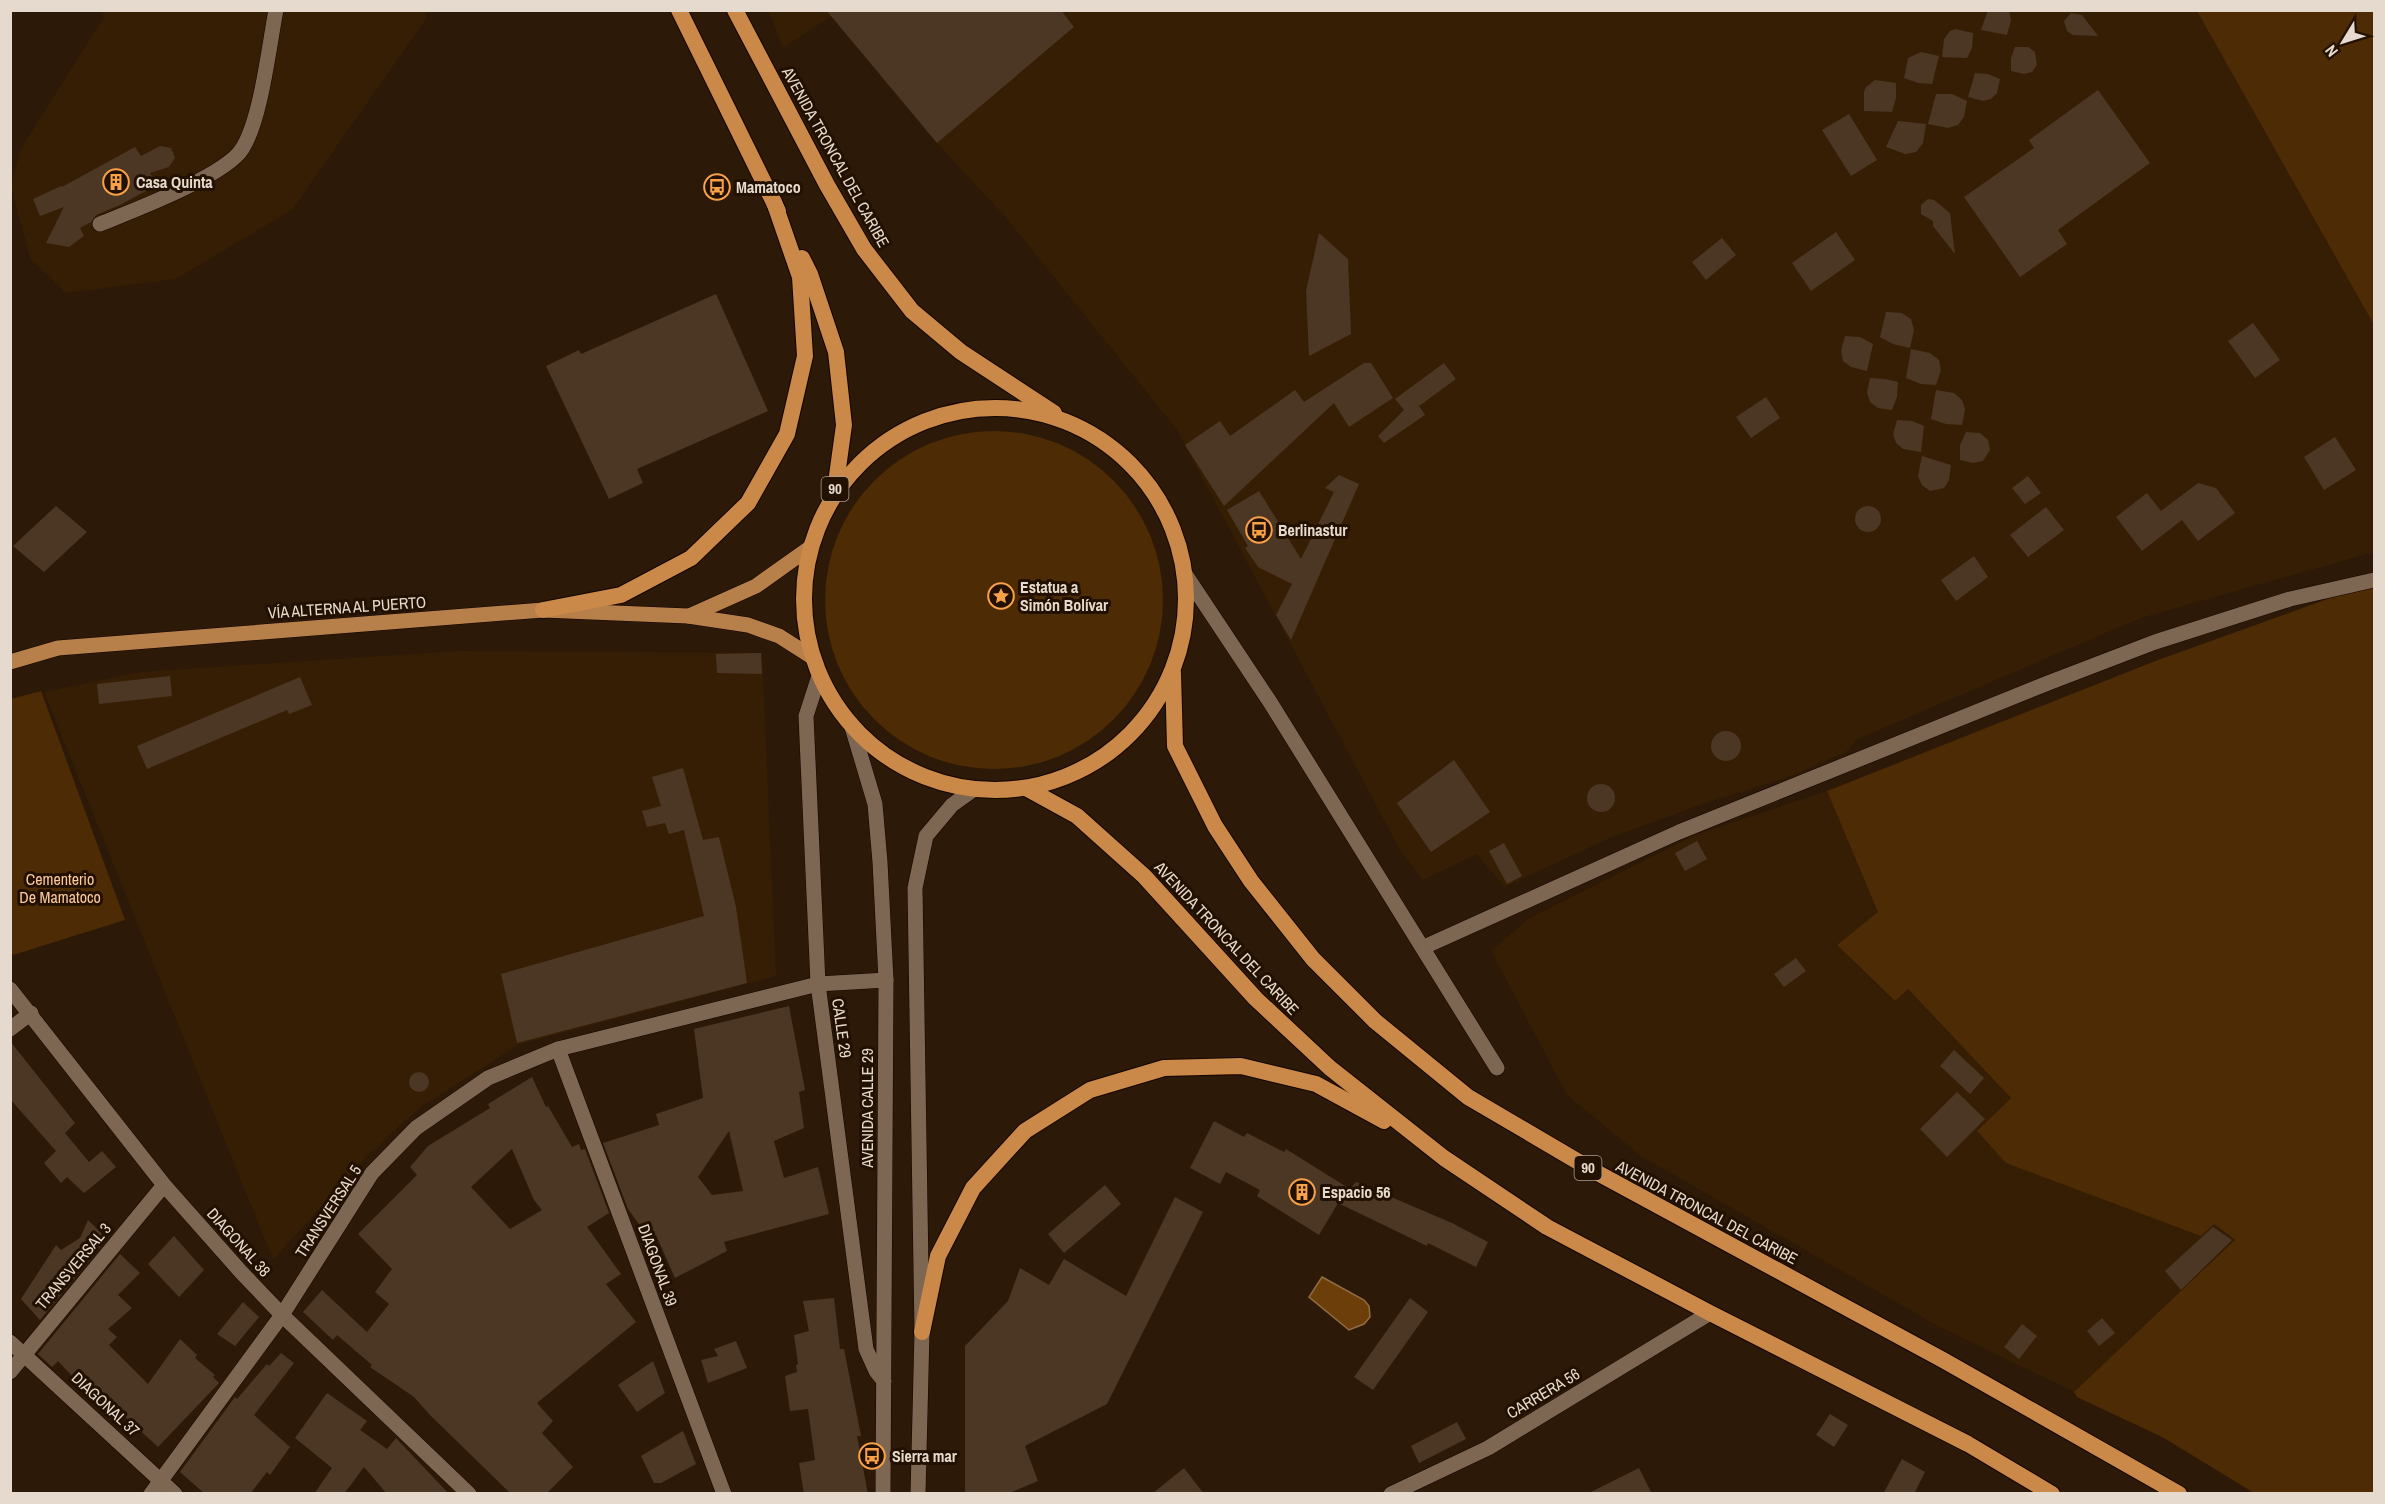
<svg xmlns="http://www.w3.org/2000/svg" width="2385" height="1504" font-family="'Archivo Narrow',sans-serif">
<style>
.built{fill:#361e05}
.green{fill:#4d2b04}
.water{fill:#6c3f0a;stroke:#916d44;stroke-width:1.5}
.building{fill:#4c3724;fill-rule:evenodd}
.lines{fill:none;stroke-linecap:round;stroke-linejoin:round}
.minor-casing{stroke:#140400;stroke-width:16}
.secondary-casing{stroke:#140400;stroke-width:16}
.primary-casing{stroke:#140400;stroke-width:16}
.trunk-casing{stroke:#140400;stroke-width:18}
.minor{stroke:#7d6652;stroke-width:15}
.secondary{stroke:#7d6652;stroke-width:15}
.primary{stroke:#b7804b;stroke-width:15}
.trunk{stroke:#ca8948;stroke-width:16}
.labels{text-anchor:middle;stroke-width:6;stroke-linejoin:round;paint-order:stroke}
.shield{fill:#221001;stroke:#ab9d90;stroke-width:1.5}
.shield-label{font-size:15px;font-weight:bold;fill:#e6d9cd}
.street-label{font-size:16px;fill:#e6d9cd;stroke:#221001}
.poi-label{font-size:16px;font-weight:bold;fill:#e6d9cd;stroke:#221001;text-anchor:start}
.park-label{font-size:16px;fill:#fdc99b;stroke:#221001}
</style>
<rect width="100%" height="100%" fill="#2c1907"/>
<g class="built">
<polygon points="101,11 426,11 426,19 292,210 176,279 66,293 30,258 11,187 20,150 104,17"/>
<polygon points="769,11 839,11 783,48"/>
<polygon points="1061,11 2197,11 2374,325 2374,552 2141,618 1858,739 1846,752 1791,776 1703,804 1612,837 1505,887 1476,854 1423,880 1401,852 1177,430 1009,221 937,143 1074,27"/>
<polygon points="459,651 762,653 776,976 520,1044 419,1108 365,1158 273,1260 44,692 140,672"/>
<polygon points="1827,791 1879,913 1837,945 1894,1001 1908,989 2011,1098 1977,1131 2214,1224 2235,1241 2074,1392 1936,1325 1641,1156 1567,1095 1491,951 1528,919 1695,835"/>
</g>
<g class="green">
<polygon points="2197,11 2374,11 2374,325"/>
<circle cx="994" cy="600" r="169"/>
<polygon points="2374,586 2374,1493 2254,1493 2164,1438 2077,1397 2074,1392 2235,1240 2214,1224 2201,1236 2006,1163 1977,1131 2011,1098 1908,989 1895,1001 1837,945 1878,912 1827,791 2158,660 2344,593"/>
<polygon points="41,691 125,920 13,955 10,949 11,699"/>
</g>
<polygon class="water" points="1322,1277 1364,1300 1369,1306 1370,1317 1364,1324 1349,1330 1309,1297"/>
<g class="building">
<polygon points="826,10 1061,10 1074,27 937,143"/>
<polygon points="1988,10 2009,10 2011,20 2007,35 1981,30"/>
<polygon points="2071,13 2082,15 2098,36 2073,35 2067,31 2064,21"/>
<polygon points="1955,29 1973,33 1972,48 1967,58 1942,57 1944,39 1950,31"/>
<polygon points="2015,47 2028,47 2035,52 2037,65 2032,72 2024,74 2011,71 2011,58"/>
<polygon points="1921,52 1939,56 1932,84 1918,83 1904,78 1908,58"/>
<polygon points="1975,73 1988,74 2000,79 1997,93 1991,99 1983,101 1968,97"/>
<polygon points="1875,80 1896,83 1896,98 1892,112 1864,111 1864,92 1866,87"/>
<polygon points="2098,90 2150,163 2058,230 2067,244 2020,277 1964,197 2034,148 2029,140"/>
<polygon points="1936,94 1952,94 1967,101 1964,117 1958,125 1948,128 1928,124"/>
<polygon points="1849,114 1877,160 1851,176 1822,130"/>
<polygon points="1898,121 1926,124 1923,143 1916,152 1905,154 1886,147"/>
<polygon points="160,146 171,148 175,158 169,167 150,173 157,185 120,205 96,215 91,222 80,228 84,236 69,247 46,243 64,207 40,216 33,199 61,186 62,187 135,147 141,156"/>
<polygon points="1928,199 1934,200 1950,213 1955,254 1933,226 1933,221 1921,214 1921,205"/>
<polygon points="1836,232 1855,260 1811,291 1792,263"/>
<polygon points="1319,233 1348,259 1351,334 1309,356 1306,291"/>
<polygon points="1722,238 1736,255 1706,280 1692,262"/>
<polygon points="716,294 768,411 637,469 643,483 609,499 546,366 579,350 581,354"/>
<polygon points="1886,312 1902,313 1911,319 1914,330 1910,348 1893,344 1880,337"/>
<polygon points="2253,323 2280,360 2255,378 2228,341"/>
<polygon points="1845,336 1860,337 1873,344 1867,371 1851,367 1843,361 1841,351"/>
<polygon points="1911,349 1930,353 1939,360 1941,370 1936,385 1921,384 1906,378"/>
<polygon points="1364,363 1371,363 1393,398 1349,427 1334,403 1224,506 1185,445 1220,421 1230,436 1295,390 1304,402"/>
<polygon points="1444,363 1456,379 1419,406 1425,415 1384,443 1378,436 1404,410 1395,399"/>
<polygon points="1870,378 1885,379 1898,382 1897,397 1892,410 1878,408 1870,402 1867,392"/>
<polygon points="1936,390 1954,393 1962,400 1965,409 1962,425 1946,424 1931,419"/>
<polygon points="1766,397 1780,418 1751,438 1736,417"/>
<polygon points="1897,420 1912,421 1924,426 1921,452 1903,449 1896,443 1893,434"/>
<polygon points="1966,432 1980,433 1988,440 1990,450 1983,461 1973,463 1960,460 1960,445"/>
<polygon points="2335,437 2356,470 2324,490 2304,457"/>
<polygon points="1922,456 1951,465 1949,480 1944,488 1930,491 1922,485 1918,476"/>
<polygon points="1339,475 1359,484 1291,640 1276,615 1292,584 1258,567 1245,548 1248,546 1227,510 1259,491 1301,559 1334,492 1325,488"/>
<polygon points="2028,476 2041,493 2025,504 2012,488"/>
<polygon points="2198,483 2216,488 2235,513 2198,541 2182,520 2142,551 2116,517 2147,493 2161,511"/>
<polygon points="56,506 87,532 44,572 13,546"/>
<circle cx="1868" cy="519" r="13"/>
<polygon points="2046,507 2064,530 2028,557 2010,535"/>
<polygon points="1974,556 1988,577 1956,601 1941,580"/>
<polygon points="761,653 762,674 717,673 716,654"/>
<polygon points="170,676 172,696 99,704 97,684"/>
<polygon points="300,677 312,705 289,714 287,710 147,769 137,746"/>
<circle cx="1726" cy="746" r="15"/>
<polygon points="1454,760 1490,812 1431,852 1397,803"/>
<polygon points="683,768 703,840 719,837 736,907 747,983 517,1043 501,974 704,916 684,830 669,834 665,823 647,827 642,811 661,806 652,777"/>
<circle cx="1601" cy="798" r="14"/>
<polygon points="1697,841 1707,859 1685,871 1675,853"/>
<polygon points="1504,843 1522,876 1507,884 1489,851"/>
<polygon points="1796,958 1806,971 1784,987 1774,974"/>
<path d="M789 1006 805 1090 799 1092 804 1128 774 1141 784 1178 818 1167 829 1214 724 1242 727 1251 675 1278 656 1235 650 1239 628 1209 603 1143 659 1125 656 1114 703 1098 694 1029ZM729 1131 743 1191 712 1195 698 1177Z"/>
<polygon points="10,1041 75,1123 65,1133 89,1162 102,1151 116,1167 84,1193 67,1177 61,1183 44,1163 56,1151 10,1099"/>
<polygon points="1954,1050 1984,1078 1970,1094 1940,1066"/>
<circle cx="419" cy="1082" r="10"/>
<path d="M532 1077 546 1107 548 1106 572 1147 579 1144 581 1150 585 1149 609 1213 587 1227 621 1274 606 1284 636 1322 537 1403 553 1421 542 1433 573 1467 546 1494H511L430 1415 414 1397 370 1367 372 1365 337 1335 333 1340 303 1312 322 1290 367 1332 389 1304 375 1292 392 1269 358 1234 417 1175 410 1167 428 1146 490 1108 488 1104ZM512 1149 534 1200 542 1210 510 1229 471 1187Z"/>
<polygon points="1957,1092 1985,1119 1947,1157 1920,1129"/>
<polygon points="1214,1121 1244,1137 1247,1133 1284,1152 1286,1149 1350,1189 1356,1182 1452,1223 1488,1242 1476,1267 1428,1243 1427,1246 1338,1203 1319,1235 1257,1196 1260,1190 1226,1172 1220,1184 1190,1168"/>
<polygon points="1105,1185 1121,1204 1064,1253 1048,1234"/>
<polygon points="1175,1197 1203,1212 1107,1404 1025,1446 1038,1481 1007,1494 965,1494 965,1346 1008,1301 1020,1268 1049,1285 1064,1259 1126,1296"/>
<polygon points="88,1220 107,1239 40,1320 21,1299 56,1245 61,1250 80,1238"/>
<polygon points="2213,1227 2232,1240 2181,1290 2165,1271"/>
<polygon points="174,1236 204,1270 179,1297 148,1264"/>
<polygon points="120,1254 140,1273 118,1295 132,1308 108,1329 117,1337 109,1345 148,1384 180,1339 197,1355 195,1358 215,1375 213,1377 219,1383 158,1447 119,1411 112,1420 89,1399 91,1396 58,1361 52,1367 38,1354"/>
<polygon points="834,1298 840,1349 844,1349 861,1436 857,1436 868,1494 804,1494 799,1463 815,1460 808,1409 790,1411 785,1376 797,1372 796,1365 798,1364 794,1335 809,1331 803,1301"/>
<polygon points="1410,1298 1428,1312 1373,1390 1354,1377"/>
<polygon points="243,1302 259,1317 235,1346 217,1334"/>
<polygon points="2102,1318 2115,1333 2099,1346 2087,1331"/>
<polygon points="2022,1324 2037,1336 2019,1359 2004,1347"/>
<polygon points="736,1341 747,1368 708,1383 701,1360 718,1356 714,1349"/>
<polygon points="281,1353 294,1363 254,1415 290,1447 270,1475 267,1472 250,1494 205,1494 180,1472 235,1397 237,1399 267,1364 269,1366"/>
<polygon points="653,1361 665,1393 637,1412 618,1385"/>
<polygon points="327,1393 367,1421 360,1430 387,1449 396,1438 449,1494 387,1494 364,1467 344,1494 314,1494 332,1468 295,1438"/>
<polygon points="1830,1414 1848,1425 1834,1447 1816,1435"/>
<polygon points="1457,1422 1466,1439 1419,1463 1411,1446"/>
<polygon points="683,1431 696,1464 661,1483 654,1483 641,1456"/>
<polygon points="1902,1459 1925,1472 1914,1494 1883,1494"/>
<polygon points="1184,1468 1204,1494 1152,1494"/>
<polygon points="1639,1468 1652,1494 1587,1494"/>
</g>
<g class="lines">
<g class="minor-casing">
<g id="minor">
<path d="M100 224C132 211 225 176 242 149 261 120 269 46 276 10"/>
<polyline points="1185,574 1270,702 1497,1068"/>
<polyline points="819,676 806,716 818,984 866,1349 876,1371 884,1381"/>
<polyline points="1424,947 1679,832 2048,683 2155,642 2290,599 2374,580"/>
<polyline points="10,989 164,1185 241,1272 282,1315 469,1494"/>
<polyline points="10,1029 31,1013"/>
<polyline points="558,1049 724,1494"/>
<polyline points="10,1342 175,1494"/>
<polyline points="10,1372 164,1185"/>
<polyline points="151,1494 282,1315 372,1173 416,1128 488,1078 558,1049 818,984 886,980"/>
<polyline points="1391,1494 1488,1448 1710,1313"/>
</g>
</g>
<g class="secondary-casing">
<g id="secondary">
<polyline points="852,727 875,804 880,862 886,980 883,1494"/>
<polyline points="918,1494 922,1332 915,888 926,836 952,805 973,790"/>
</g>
</g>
<g class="primary-casing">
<g id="primary">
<polyline points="689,616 756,586 808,549"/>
<polyline points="10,662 58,648 543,610 688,616 748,625 779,636 812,657"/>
</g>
</g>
<g class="trunk-casing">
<g id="trunk">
<polyline points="679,10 778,211"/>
<polyline points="735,10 827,185 864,249 912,311 961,352 1054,413"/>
<polyline points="802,258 810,274 836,352 844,425 835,490"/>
<circle cx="995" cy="599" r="191"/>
<polyline points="543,610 621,595 691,558 748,503 787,434 805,356 800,277 774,202"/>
<polyline points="1173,673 1175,746 1215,826 1251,881 1313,959 1375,1021 1468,1097 1594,1171 1943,1360 2179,1494"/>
<polyline points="1026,788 1077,816 1144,876 1256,999 1330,1068 1444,1158 1547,1227 1710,1313 1968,1444 2052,1494"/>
<polyline points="922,1332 938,1256 973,1188 1025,1131 1090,1090 1164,1068 1241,1066 1316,1084 1384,1121"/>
</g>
</g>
<use href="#minor" class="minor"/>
<use href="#secondary" class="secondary"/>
<use href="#primary" class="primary"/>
<use href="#trunk" class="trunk"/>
</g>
<defs>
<g id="building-ring" transform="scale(1.35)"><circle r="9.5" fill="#221001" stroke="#f7a149" stroke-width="1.5"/><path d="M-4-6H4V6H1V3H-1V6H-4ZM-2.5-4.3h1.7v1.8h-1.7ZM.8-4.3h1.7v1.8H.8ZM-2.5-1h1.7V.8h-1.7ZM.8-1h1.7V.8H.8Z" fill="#f7a149"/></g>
<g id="bus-ring" transform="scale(1.35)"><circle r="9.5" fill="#221001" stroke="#f7a149" stroke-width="1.5"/><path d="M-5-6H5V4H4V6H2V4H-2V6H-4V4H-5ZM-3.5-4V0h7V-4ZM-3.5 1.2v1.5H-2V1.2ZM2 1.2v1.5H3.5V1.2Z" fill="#f7a149"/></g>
<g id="sight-ring" transform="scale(1.35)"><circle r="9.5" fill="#221001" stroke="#f7a149" stroke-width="1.5"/><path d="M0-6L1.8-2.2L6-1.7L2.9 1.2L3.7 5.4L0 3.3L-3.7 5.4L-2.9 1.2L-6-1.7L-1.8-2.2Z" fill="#f7a149"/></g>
</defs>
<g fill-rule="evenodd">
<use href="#building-ring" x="116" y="182"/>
<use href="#bus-ring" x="717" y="187"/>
<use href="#bus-ring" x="1259" y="530"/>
<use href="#sight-ring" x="1001" y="596"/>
<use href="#building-ring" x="1302" y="1192"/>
<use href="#bus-ring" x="872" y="1456"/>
</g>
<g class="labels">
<g class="shield">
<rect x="821.5" y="477" width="27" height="24" rx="4.5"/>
<rect x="1574.5" y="1156" width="27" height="24" rx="4.5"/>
</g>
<g class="shield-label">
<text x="835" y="494">90</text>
<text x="1588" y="1173">90</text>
</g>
<g class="street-label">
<text transform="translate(836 157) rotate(61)" y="6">AVENIDA TRONCAL DEL CARIBE</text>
<text transform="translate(347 607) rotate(-4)" y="6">VÍA ALTERNA AL PUERTO</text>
<text transform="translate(1227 938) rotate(47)" y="6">AVENIDA TRONCAL DEL CARIBE</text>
<text transform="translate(842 1028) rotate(82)" y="6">CALLE 29</text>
<text transform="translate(867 1108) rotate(-90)" y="6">AVENIDA CALLE 29</text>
<text transform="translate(328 1211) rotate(-57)" y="6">TRANSVERSAL 5</text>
<text transform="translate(1707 1212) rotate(28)" y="6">AVENIDA TRONCAL DEL CARIBE</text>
<text transform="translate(239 1242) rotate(48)" y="6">DIAGONAL 38</text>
<text transform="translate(658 1265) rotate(70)" y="6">DIAGONAL 39</text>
<text transform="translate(73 1266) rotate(-50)" y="6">TRANSVERSAL 3</text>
<text transform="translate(1543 1393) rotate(-31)" y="6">CARRERA 56</text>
<text transform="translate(106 1404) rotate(43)" y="6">DIAGONAL 37</text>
</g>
<g class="poi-label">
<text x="136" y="188">Casa Quinta</text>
<text x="736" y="193">Mamatoco</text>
<text x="1278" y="536">Berlinastur</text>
<text x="1020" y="593">Estatua a<tspan x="1020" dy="18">Simón Bolívar</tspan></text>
<text x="1322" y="1198">Espacio 56</text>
<text x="892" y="1462">Sierra mar</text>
</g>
<g class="park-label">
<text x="60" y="885">Cementerio<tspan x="60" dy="18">De Mamatoco</tspan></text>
</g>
</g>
<rect width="2385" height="1504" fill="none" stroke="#e6d9cd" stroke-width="24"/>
<g transform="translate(2343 42) rotate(232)" stroke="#221001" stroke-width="4.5" paint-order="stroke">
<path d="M0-4.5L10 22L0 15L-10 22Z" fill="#e6d9cd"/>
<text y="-9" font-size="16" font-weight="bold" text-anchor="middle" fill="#e6d9cd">N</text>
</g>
</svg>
